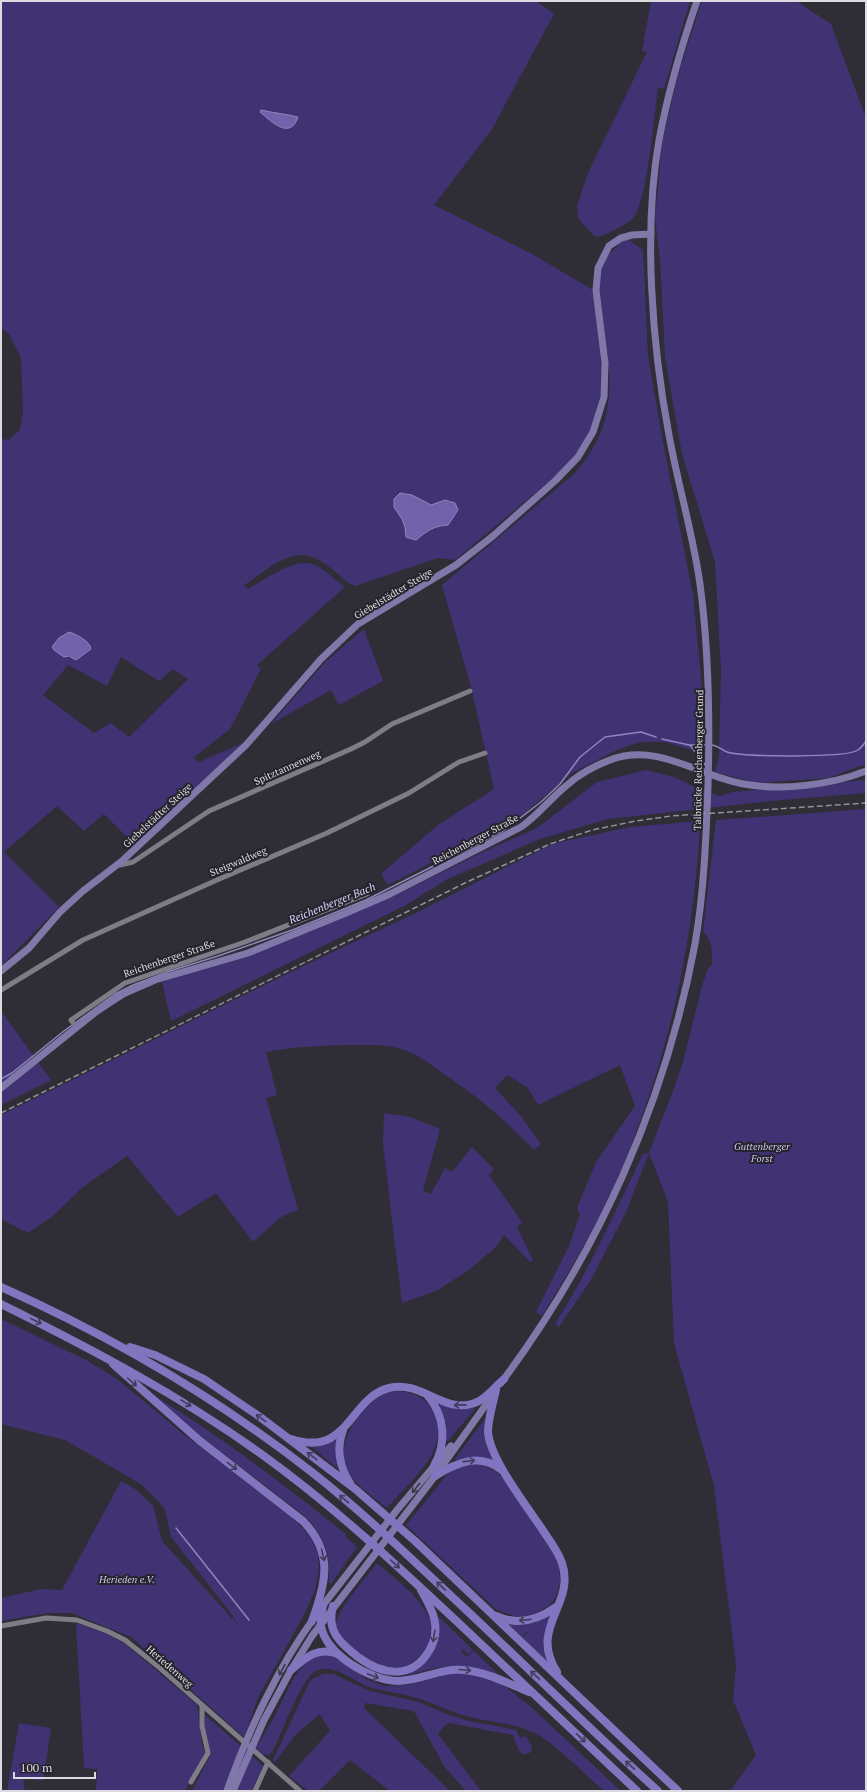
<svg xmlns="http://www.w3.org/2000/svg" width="867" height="1792" font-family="'PT Serif',serif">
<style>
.green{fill:#413273;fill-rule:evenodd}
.water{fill:#7062ab;stroke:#9086bb}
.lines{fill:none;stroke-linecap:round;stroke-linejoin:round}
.stream{stroke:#9086bb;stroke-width:1.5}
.minor{stroke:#7e7d87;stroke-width:5}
.major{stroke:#8078a9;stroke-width:7}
.highway{stroke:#8275bf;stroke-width:8}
.rail{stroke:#929198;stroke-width:1.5;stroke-dasharray:6 3;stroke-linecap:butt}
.oneway{stroke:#413c58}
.oneway2{stroke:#3c394b}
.labels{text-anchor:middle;stroke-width:4;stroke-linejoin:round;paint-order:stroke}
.street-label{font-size:10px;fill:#dcdbe1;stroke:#25242c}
.park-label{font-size:10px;font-style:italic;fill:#cac5ee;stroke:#25242c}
.water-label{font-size:11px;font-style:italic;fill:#d9d3fd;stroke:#25242c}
</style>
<rect width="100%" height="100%" fill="#2f2e37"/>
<g class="green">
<path d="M1 1H536L554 14 492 129 434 205 532 254 593 290 601 363 600 396 590 431 575 455 553 478 455 560 438 558 355 586 350 584C340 576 326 563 315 558 291 546 263 573 244 585L248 589C264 580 294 558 312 564 321 566 336 581 345 587L257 665 261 669 230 729 193 758 199 762 243 743 135 845 104 814 84 831 57 806 4 852 59 907 1 966V439L9 440 20 430 23 412 21 358 9 334 1 328ZM121 657 159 681 173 669 188 679 129 737 111 723 94 733 43 695 68 665 107 686Z"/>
<path d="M651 1H690L664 89 658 87C655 111 647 201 634 217 630 223 604 236 597 237L591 233 578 218 577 206 588 173 647 52 642 51Z"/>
<polygon points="702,1 796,1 831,24 866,118 866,764 828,778 756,783 715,772 719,756 721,671 715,562 682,454 665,357 660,259 655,218 662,142 679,71"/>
<path d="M626 238 643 250 648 356 662 437 693 595 702 689 703 750 688 749 666 742H641L619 749 572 773 527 811 501 829 442 857 388 885 381 874 438 825 494 789 472 691 442 585 574 474C618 425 612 380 603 319 601 303 596 284 601 268 606 255 616 247 626 238Z"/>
<polygon points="364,629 383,681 339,705 331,690 271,724 325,662"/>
<polygon points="646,770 674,777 701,790 720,796 732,792 866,780 866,793 770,801 608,819 540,839 448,879 404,906 171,1021 162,982 396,895 487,850 537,828 597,782"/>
<path d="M866 809V1791H730L756 1755 733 1700 736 1666 714 1486 674 1343 668 1202 649 1153 626 1212 591 1280 559 1327 555 1324C589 1270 615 1212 643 1154L649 1153 673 1091 683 1062 702 986 708 968 712 965C712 951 713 941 703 932L716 820Z"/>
<path d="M700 821C694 954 662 1085 605 1206 587 1244 563 1280 542 1316L536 1312 569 1246 580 1214 577 1208 596 1162 635 1106 620 1065 538 1105 528 1088 507 1075 495 1088 521 1116 541 1144 534 1150C507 1121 477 1096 444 1074 432 1065 417 1054 402 1049 386 1044 367 1045 351 1045 322 1045 294 1047 266 1052L277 1095 266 1098 298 1210 281 1217 253 1242 216 1193 178 1217 127 1156 83 1187 53 1216 28 1233 1 1219V1115L291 972 422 910 552 844 630 827Z"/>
<polygon points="1,1011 51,1080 1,1105"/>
<polygon points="384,1113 410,1117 440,1129 423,1191 431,1194 445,1168 452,1172 472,1147 494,1169 489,1175 522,1222 517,1227 533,1260 530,1262 504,1235 496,1247 470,1269 438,1290 402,1303 383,1144"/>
<polygon points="1,1319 86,1360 117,1379 182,1433 291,1516 310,1536 318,1554 319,1571 315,1590 305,1613 258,1698 244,1737 131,1637 72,1613 48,1613 1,1621 1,1598 41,1589 62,1590 121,1481 135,1489 153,1505 162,1541 238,1625 230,1612 171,1537 165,1510 158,1501 141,1484 65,1440 1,1424"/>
<path d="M398 1391C414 1393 425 1397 433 1411 454 1447 409 1483 387 1508 374 1497 356 1486 348 1471 333 1446 359 1409 381 1396 386 1393 392 1392 398 1391Z"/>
<path d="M152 1394C220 1436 283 1484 346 1534L345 1536 357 1547 331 1584 329 1582C331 1554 325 1538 306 1517L203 1438Z"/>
<polygon points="441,1404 455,1409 471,1408 475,1409 448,1441 446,1439 446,1422 439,1407"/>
<polygon points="485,1419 497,1463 477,1457 454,1460"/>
<polygon points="334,1440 337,1441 336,1458 337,1468 312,1447"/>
<polygon points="465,1464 482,1465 496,1471 508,1483 553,1552 559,1564 560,1583 556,1596 550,1605 534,1614 518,1617 497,1610 406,1525 450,1471"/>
<path d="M377 1563C394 1578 417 1594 428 1615 434 1626 433 1640 425 1650 403 1679 380 1668 355 1650 346 1643 335 1635 336 1623 338 1609 367 1576 377 1563Z"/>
<path d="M437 1615 473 1650 468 1655 464 1649 461 1651 467 1657 474 1651 499 1675C465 1663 444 1664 410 1675L408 1672 439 1632V1623Z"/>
<polygon points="550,1616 545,1650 547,1661 523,1638 529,1631 530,1632 529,1630 522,1637 508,1624"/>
<polygon points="76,1623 105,1633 124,1643 197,1705 202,1744 205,1753 185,1791 96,1791 97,1769 84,1768"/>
<path d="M319 1655H331L337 1658 366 1679 384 1686 408 1685 452 1673 474 1675 497 1682 507 1688 531 1707 621 1791H604C583 1773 563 1751 540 1736 518 1723 494 1723 470 1717 451 1713 435 1703 416 1698 402 1693 387 1692 372 1688 355 1683 334 1662 316 1671 300 1679 282 1735 272 1752L269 1755 262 1754 256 1748C261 1738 268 1729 273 1719 286 1697 294 1664 319 1655Z"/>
<polygon points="323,1674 333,1674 370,1691 419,1702 449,1715 469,1721 516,1730 520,1738 526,1736 532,1748 531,1752 527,1754 522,1754 518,1749 513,1735 449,1723 443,1727 438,1734 481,1791 466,1791 444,1766 414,1711 365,1703 364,1708 450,1791 390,1791 350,1760 319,1791 308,1791 289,1776 330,1731 320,1714 296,1734 274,1763 273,1760 309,1683 312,1679"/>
<polygon points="205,1715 263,1766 252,1791 192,1791 210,1756 204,1728"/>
<polygon points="19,1723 51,1728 43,1781 23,1778 25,1791 7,1791"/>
</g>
<g class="water">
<path d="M261 110C274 113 286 114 298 117 290 141 271 121 260 112Z"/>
<path d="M400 493 412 495 431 505 445 500 455 503 458 510 448 525C433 526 427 531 416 540L406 537 405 527 402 519 394 507V499Z"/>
<path d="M69 632C76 634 90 641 91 649L76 660 69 656 64 657 54 650 52 647 59 638Z"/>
</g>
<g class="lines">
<g class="stream">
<polyline points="662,739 689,745 707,745"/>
<polyline points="690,745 706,766"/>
<path d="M711 745C718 745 721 750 727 752 743 757 847 758 858 750 861 748 864 744 866 741"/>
<polyline points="1,1079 12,1073 64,1031 115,994 133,985 170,971 218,956 295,929 366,900 503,831 541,802 560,784 580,757 605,737 641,732 656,737"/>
<polyline points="176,1528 249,1620"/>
</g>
<g class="minor">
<polyline points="120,865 133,862 209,811 351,749 365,742 392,724 470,691"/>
<polyline points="1,990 83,940 217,880 327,833 409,793 459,762 485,753"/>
<polyline points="77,1028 71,1020 125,983 245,942 367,894"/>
<polyline points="1,1626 46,1618 77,1620 107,1631 125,1640 160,1668 300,1791"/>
<polyline points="191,1782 208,1753 202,1726 202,1706"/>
<polyline points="255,1791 268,1762"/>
</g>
<g class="major">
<polyline points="1,971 29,948 60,912 83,891 122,861 246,745 321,659 358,624 456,565 493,536 556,480 578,457 593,432 604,397 605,363 596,290 598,268 609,246 621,238 632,235 651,234"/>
<path d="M1 1088 97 1011 123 994 155 980 248 953 346 913 390 894 521 827C538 815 550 799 566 786 578 775 594 766 610 760 658 742 698 776 744 784 781 791 831 785 866 771"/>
<path d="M501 1383C598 1253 665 1104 695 944 704 892 706 839 708 786 710 718 709 651 700 584 693 534 678 485 669 435 652 345 643 231 659 140 668 93 681 47 697 1"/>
<polyline points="320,1609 397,1510 451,1446"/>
<path d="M227 1791C247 1733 278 1667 314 1618"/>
<polyline points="233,1791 264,1720 291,1670 312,1636 435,1476 495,1392"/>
</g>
<g class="highway">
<path d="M1 1287C113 1337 217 1398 313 1473 366 1515 414 1561 463 1607 528 1668 592 1731 658 1791"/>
<path d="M1 1304C92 1349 181 1396 264 1456 336 1508 401 1569 466 1630 523 1684 580 1737 637 1791"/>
<polyline points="130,1347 155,1355 204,1379 260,1417 354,1488 415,1541 678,1791"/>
<path d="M113 1364 200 1441 303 1521C334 1553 326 1583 312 1621"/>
<path d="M496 1390C493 1404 488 1418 488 1432 490 1459 526 1505 542 1529 549 1540 558 1551 562 1563 576 1605 528 1627 557 1672"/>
<path d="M428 1396C445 1416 447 1443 434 1466"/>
<path d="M343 1430C336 1449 339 1466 350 1483"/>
<path d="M291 1439C349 1458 349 1398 389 1388 422 1379 446 1418 479 1401 488 1396 496 1386 504 1379"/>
<path d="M435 1476C456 1463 479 1452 502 1470"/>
<path d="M323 1605C322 1612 320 1619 321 1626 326 1654 370 1681 398 1681 420 1681 440 1668 463 1670 487 1672 507 1683 529 1692"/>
<path d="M333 1606C326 1631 340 1643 358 1657 381 1674 411 1681 429 1651 435 1641 437 1629 434 1618 432 1609 426 1599 421 1590"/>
<path d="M496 1616C518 1626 538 1620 556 1607"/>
<path d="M291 1670C305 1658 318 1646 338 1654"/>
</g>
<polyline class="rail" points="1,1113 465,883 550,844 592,830 636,821 671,816 866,803"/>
</g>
<defs><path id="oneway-shaft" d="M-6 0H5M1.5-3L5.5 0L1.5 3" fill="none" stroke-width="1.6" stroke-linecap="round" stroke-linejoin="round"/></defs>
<g class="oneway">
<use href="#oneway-shaft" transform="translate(36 1321) rotate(26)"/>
<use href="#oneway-shaft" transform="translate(132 1382) rotate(42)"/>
<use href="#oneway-shaft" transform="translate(186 1403) rotate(32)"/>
<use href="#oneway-shaft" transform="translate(460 1405) rotate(179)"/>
<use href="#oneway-shaft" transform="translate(261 1418) rotate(-144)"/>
<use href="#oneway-shaft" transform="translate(312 1456) rotate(-143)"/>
<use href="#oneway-shaft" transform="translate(469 1461) rotate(-6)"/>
<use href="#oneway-shaft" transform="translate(232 1466) rotate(37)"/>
<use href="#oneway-shaft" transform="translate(344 1499) rotate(-140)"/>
<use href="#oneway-shaft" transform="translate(323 1555) rotate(76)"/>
<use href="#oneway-shaft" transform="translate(395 1564) rotate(42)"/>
<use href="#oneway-shaft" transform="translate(441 1586) rotate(-137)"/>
<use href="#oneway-shaft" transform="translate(525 1620) rotate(174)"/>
<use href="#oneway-shaft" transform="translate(434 1636) rotate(99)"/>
<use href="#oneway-shaft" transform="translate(465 1670) rotate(5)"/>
<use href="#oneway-shaft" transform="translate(535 1675) rotate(-137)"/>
<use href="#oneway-shaft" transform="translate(373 1676) rotate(21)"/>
<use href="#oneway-shaft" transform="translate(581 1738) rotate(43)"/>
<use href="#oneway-shaft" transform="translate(630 1765) rotate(-137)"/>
</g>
<g class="oneway2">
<use href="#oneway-shaft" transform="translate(416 1488) rotate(129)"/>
<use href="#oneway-shaft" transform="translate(282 1670) rotate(118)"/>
</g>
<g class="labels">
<g class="street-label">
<text transform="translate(393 593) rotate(-31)" y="4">Giebelstädter Steige</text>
<text transform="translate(698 760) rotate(-89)" y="4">Talbrücke Reichenberger Grund</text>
<text transform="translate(287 767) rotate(-24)" y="4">Spitztannenweg</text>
<text transform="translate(157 815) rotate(-43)" y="4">Giebelstädter Steige</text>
<text transform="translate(475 839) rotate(-28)" y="4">Reichenberger Straße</text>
<text transform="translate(238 861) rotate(-23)" y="4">Steigwaldweg</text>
<text transform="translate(169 958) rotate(-19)" y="4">Reichenberger Straße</text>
<text transform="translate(170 1666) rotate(41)" y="4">Heriedenweg</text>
</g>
<g class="park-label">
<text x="762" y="1150">Guttenberger<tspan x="762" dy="12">Forst</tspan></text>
<text x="127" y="1583">Herieden e.V.</text>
</g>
<g class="water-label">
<text transform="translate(332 903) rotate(-22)" y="4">Reichenberger Bach</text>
</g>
</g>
<rect width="867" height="1792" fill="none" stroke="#dcdbe1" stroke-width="4"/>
<path d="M14 1772v6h81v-6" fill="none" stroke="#dcdbe1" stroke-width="2"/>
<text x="20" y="1772" font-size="12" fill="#dcdbe1" stroke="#25242c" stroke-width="3" paint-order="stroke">100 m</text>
</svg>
